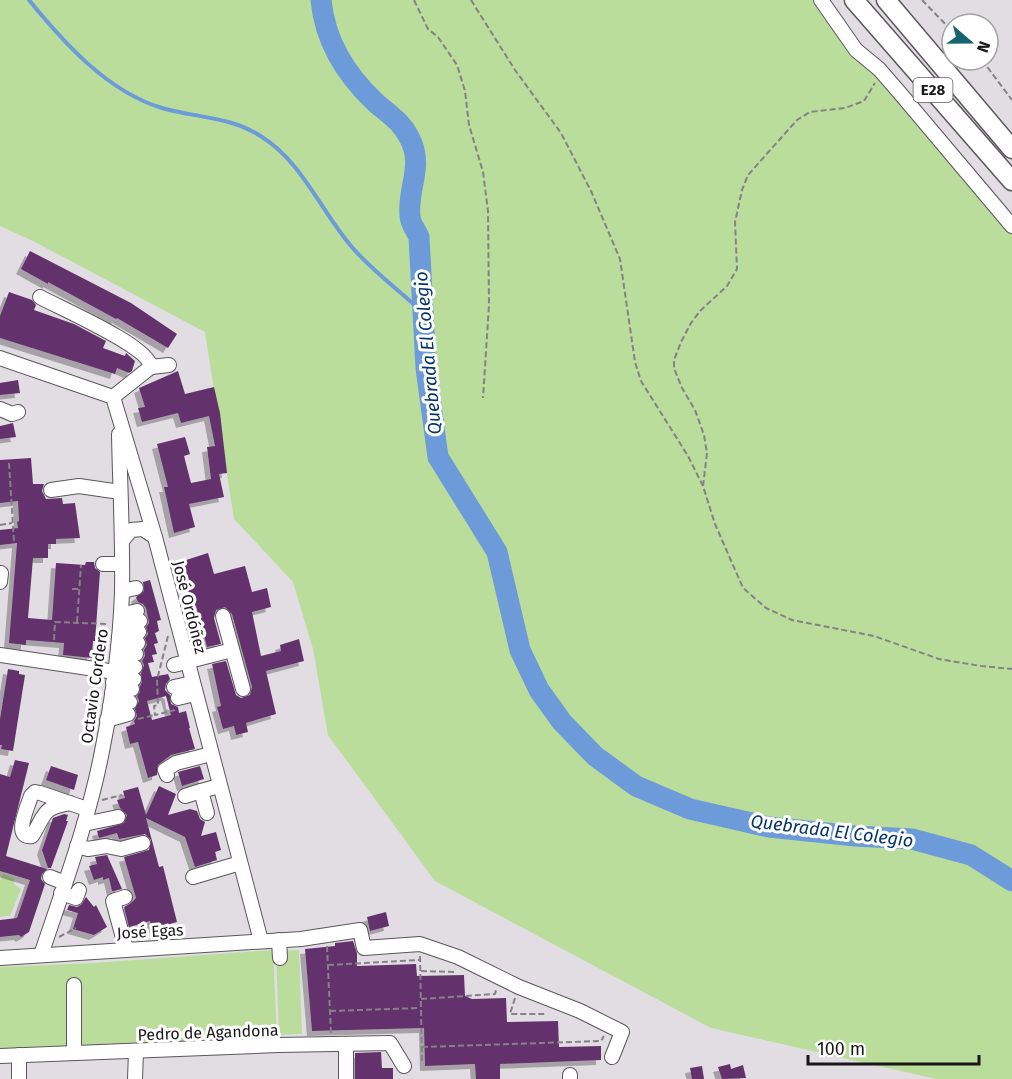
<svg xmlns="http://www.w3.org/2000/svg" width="1012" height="1079" font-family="'Fira Sans',sans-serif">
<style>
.green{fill:#badd9b}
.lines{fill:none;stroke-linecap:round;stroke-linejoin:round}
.stream{stroke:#6d9bda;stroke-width:4}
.river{stroke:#6d9bda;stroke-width:21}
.building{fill:#63336c;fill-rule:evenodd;filter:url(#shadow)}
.minor-casing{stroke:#5b565c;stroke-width:16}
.major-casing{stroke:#5b565c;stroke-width:21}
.path{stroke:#858186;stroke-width:2;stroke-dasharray:6 3;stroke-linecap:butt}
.minor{stroke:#fff;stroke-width:14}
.major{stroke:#fff;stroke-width:18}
.labels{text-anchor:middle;stroke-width:6;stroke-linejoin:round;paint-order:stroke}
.shield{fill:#fff;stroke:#5e5d5e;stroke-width:1.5}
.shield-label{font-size:15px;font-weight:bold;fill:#191719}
.street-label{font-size:16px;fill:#191719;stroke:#fff}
.water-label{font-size:18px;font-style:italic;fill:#05346c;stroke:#fff}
</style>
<defs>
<filter id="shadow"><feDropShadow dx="-5" dy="5" stdDeviation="0" flood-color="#0004"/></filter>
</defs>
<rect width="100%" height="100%" fill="#e2dce3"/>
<g class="green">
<polygon points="0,0 815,0 1012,230 1012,1079 936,1079 711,1028 435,881 328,735 313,649 293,582 234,519 205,332 33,241 0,226"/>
<polygon points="3,874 14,878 14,884 21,889 10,916 0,917 0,881"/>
<polygon points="273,950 277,1038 0,1049 0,967 93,963"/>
<polygon points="299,950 302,1034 279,1035 276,951"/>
</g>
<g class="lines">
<path class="stream" d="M29 0C64 43 108 92 162 108 196 118 231 116 262 137 302 162 321 211 351 246 369 268 400 291 421 311"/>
<path class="river" d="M321 0C325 42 346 75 376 103 390 115 402 122 410 139 424 167 407 188 410 216 410 223 416 230 419 237L426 368 438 457 497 552 520 650 539 690 562 722 595 756 636 786 690 809 769 827 855 836 912 839 971 855 1012 881"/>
</g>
<g class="building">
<polygon points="30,251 131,303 177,334 168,348 117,318 116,319 48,282 48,284 21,269"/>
<polygon points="9,292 32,300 36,305 34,310 74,324 106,341 103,348 125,356 126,353 135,361 132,371 129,373 117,368 115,374 0,338 0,316"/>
<polygon points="178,371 185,394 214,387 220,413 227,473 219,474 224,497 189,504 195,527 174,533 164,487 168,487 157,444 185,437 190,454 184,456 191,483 211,479 207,447 215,446 209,416 181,423 178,413 142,422 138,408 145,407 139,388"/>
<polygon points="18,380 20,393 0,395 0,383"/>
<polygon points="13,423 16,437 0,439 0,426"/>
<polygon points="31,458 33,484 44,484 42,491 46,499 62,498 63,504 75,503 80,538 56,539 56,544 48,544 48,558 33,558 28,618 52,620 56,563 85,565 86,562 94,562 95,568 100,572 95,641 93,641 92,658 63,655 64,643 26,640 26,645 9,643 17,543 0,545 0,530 18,528 17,522 19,521 18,501 0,503 0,460"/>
<polygon points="208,553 214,574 245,566 252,592 267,588 271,607 252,612 261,656 281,651 280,645 299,639 304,661 266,671 276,714 246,723 248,732 236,735 234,726 223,729 217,707 221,706 212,664 226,661 236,695 241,698 250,695 252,687 232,614 225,607 216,610 214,618 221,644 207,647 196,606 193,606 186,582 189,581 183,561"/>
<path d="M150 580 161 620 157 621 159 631 155 633 158 643 154 644 157 654 152 655 154 662 148 663 152 677 168 674 170 679 166 684 165 690 170 695 171 704 178 707 179 713 186 711 190 728H189L195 749 171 755 158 765 157 775 148 778 138 742 130 744 126 727 135 724 134 721 137 716 135 709 139 701 137 696 140 692V686L142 682 141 674 144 665 142 661 145 656 144 650 147 645 145 638 148 634 146 627 149 623 146 608 143 604 138 602 136 597 144 591 143 582ZM166 696 171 715 152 720 147 701Z"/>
<polygon points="8,669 19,671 19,674 25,675 13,751 1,749 2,745 0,745 0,719"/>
<polygon points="15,760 29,763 6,856 47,869 42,874 41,879 45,884 29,932 21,937 19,935 0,937 0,920 17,918 30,880 0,871 0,774 10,777"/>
<polygon points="51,766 78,775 74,790 46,780"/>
<polygon points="200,766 204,779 182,786 178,772"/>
<polygon points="159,786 176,794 168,815 190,809 197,811 200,819 205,822 201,836 216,832 221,850 215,852 217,860 195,867 185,837 146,818 159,867 163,866 177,922 152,929 150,921 129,927 124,907 131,903 136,898 124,857 149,850 151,840 145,834 119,839 117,833 99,838 97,831 124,823 127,815 120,808 117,800 125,798 123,791 138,787 146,815"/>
<polygon points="64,814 68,815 66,821 68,821 51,868 48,868 42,850 53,818"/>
<polygon points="107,855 122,889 114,891 112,891 109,878 103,880 103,877 94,880 89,866 97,864 95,857"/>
<polygon points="86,897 94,907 96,905 107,927 94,935 73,929 78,913 67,910 69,905 77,907 81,905"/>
<polygon points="386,912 389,926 370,931 367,917"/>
<polygon points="353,941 357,953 357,966 416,964 417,976 464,975 465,996 472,999 506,998 507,1022 558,1021 559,1047 601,1046 601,1060 500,1064 500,1079 476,1079 475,1064 425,1066 424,1028 312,1031 305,949 335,946 335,943"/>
<polygon points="381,1052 382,1068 393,1068 393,1079 355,1079 355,1053"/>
<polygon points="730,1064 731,1069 743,1065 746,1078 722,1079 718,1067"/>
<polygon points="702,1066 704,1079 692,1079 690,1068"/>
</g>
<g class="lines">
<g class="minor-casing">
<g id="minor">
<polyline points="821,0 856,50 879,69 899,92 1012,226"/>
<path d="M40 297C60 308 149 346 151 367L147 370 113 397"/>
<polyline points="0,358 113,397 155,537 261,941"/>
<polyline points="151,367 169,365"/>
<polyline points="0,409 12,414 18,412"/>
<polyline points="51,490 79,486 120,492"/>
<polyline points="122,541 131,530 143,529 155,537"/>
<polyline points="103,564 122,564"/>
<polyline points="0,582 1,573"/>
<polyline points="122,591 136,588"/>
<polyline points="121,615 137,611"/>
<polyline points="223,616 243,689"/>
<polyline points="120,626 140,621"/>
<polyline points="119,637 139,632"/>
<polyline points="118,647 138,643"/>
<polyline points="0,655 115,672 135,667"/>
<polyline points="117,658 136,654"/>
<polyline points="174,665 232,650"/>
<polyline points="113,682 134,679"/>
<polyline points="174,687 192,683"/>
<polyline points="112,693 132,689"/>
<polyline points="178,698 195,694"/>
<polyline points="110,706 130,702"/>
<polyline points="107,720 128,714"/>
<polyline points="167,775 165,770 176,763 211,754"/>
<polyline points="185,796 201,791"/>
<path d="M70 803C41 808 46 814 32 836 12 839 28 806 31 796L35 792 40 793 87 809"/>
<polyline points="207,813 201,791 219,786"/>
<polyline points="84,824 118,817"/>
<polyline points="77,846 88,849 106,846 121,849 143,843"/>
<polyline points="50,877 65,883"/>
<polyline points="193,877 240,863"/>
<polyline points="61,893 76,898 79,890"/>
<polyline points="125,897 113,901 126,949"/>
<polyline points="279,940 280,958"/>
<path d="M41 955C64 886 90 817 103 746 113 696 120 644 122 593 123 540 120 487 119 434"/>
<polyline points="0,958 301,939 360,930 364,948 420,944 458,957 519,987 580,1011 622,1032 612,1057"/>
<polyline points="74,985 74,1053"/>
<polyline points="0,1056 278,1045 390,1043 404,1066"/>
<polyline points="19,1079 19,1055"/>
<polyline points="135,1079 136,1051"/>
<polyline points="346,1079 346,1044"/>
<polyline points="570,1079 570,1075"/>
</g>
</g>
<g class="major-casing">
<g id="major">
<polyline points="854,0 1012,181"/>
<polyline points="886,0 1012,149"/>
</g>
</g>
<g class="path">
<polyline points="414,0 428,29 438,37 457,65 465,91 469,125 483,172 488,211 489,305 483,398"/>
<polyline points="471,0 515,70 561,133 591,191 620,259 635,362 641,381 688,456 703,486 715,524 743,588 766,608 792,620 874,636 939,659 981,666 1012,669"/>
<polyline points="922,0 952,31"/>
<polyline points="982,60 1012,100"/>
<polyline points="9,463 14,542"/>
<polyline points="703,486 707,453 704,435 695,410 682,388 674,368 674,360 681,342 691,323 700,311 727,286 737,269 735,222 742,190 748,175 797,120 810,112 845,108 864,101 875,83"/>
<polyline points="0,525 12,523"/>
<polyline points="72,589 79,589"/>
<polyline points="77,622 81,565"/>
<polyline points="168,636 157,680 158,705 154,706 155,715 175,710"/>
<polyline points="54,640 55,622 108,624"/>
<polyline points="138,719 155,715"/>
<polyline points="102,800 122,795"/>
<polyline points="59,937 76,928"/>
<polyline points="327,946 331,1033"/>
<polyline points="420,956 422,1063"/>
<polyline points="328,965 420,960"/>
<polyline points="421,971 454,972 455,969"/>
<polyline points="515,998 510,1014 545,1014 546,1012"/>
<polyline points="421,999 495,994 496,990"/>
<polyline points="330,1011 420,1008"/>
<polyline points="422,1047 601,1041 604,1036"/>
</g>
<use href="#minor" class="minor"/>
<use href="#major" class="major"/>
</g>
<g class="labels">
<rect class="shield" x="913.5" y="78" width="39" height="24" rx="4.5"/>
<g class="shield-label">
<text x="933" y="95">E28</text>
</g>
<g class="street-label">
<text transform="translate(190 607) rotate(76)" y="6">José Ordóñez</text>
<text transform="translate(94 686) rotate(-82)" y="6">Octavio Cordero</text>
<text transform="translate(150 931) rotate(-3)" y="6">José Egas</text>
<text transform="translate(208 1032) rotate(-2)" y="6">Pedro de Agandona</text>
</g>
<g class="water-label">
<text transform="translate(428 353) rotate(-95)" y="6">Quebrada El Colegio</text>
<text transform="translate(832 831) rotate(7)" y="6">Quebrada El Colegio</text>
</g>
</g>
<g transform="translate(970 42) rotate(110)"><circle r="28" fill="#ffffff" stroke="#a3a2a3" stroke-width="1.5"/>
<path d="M0-4.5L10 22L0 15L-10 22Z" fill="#17656c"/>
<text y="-9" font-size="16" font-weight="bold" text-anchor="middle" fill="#191719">N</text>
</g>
<path d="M808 1055v9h171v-9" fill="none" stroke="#191719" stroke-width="3"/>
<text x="817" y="1055" font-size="18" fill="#191719" stroke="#ffffff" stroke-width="4.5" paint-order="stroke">100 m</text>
</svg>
